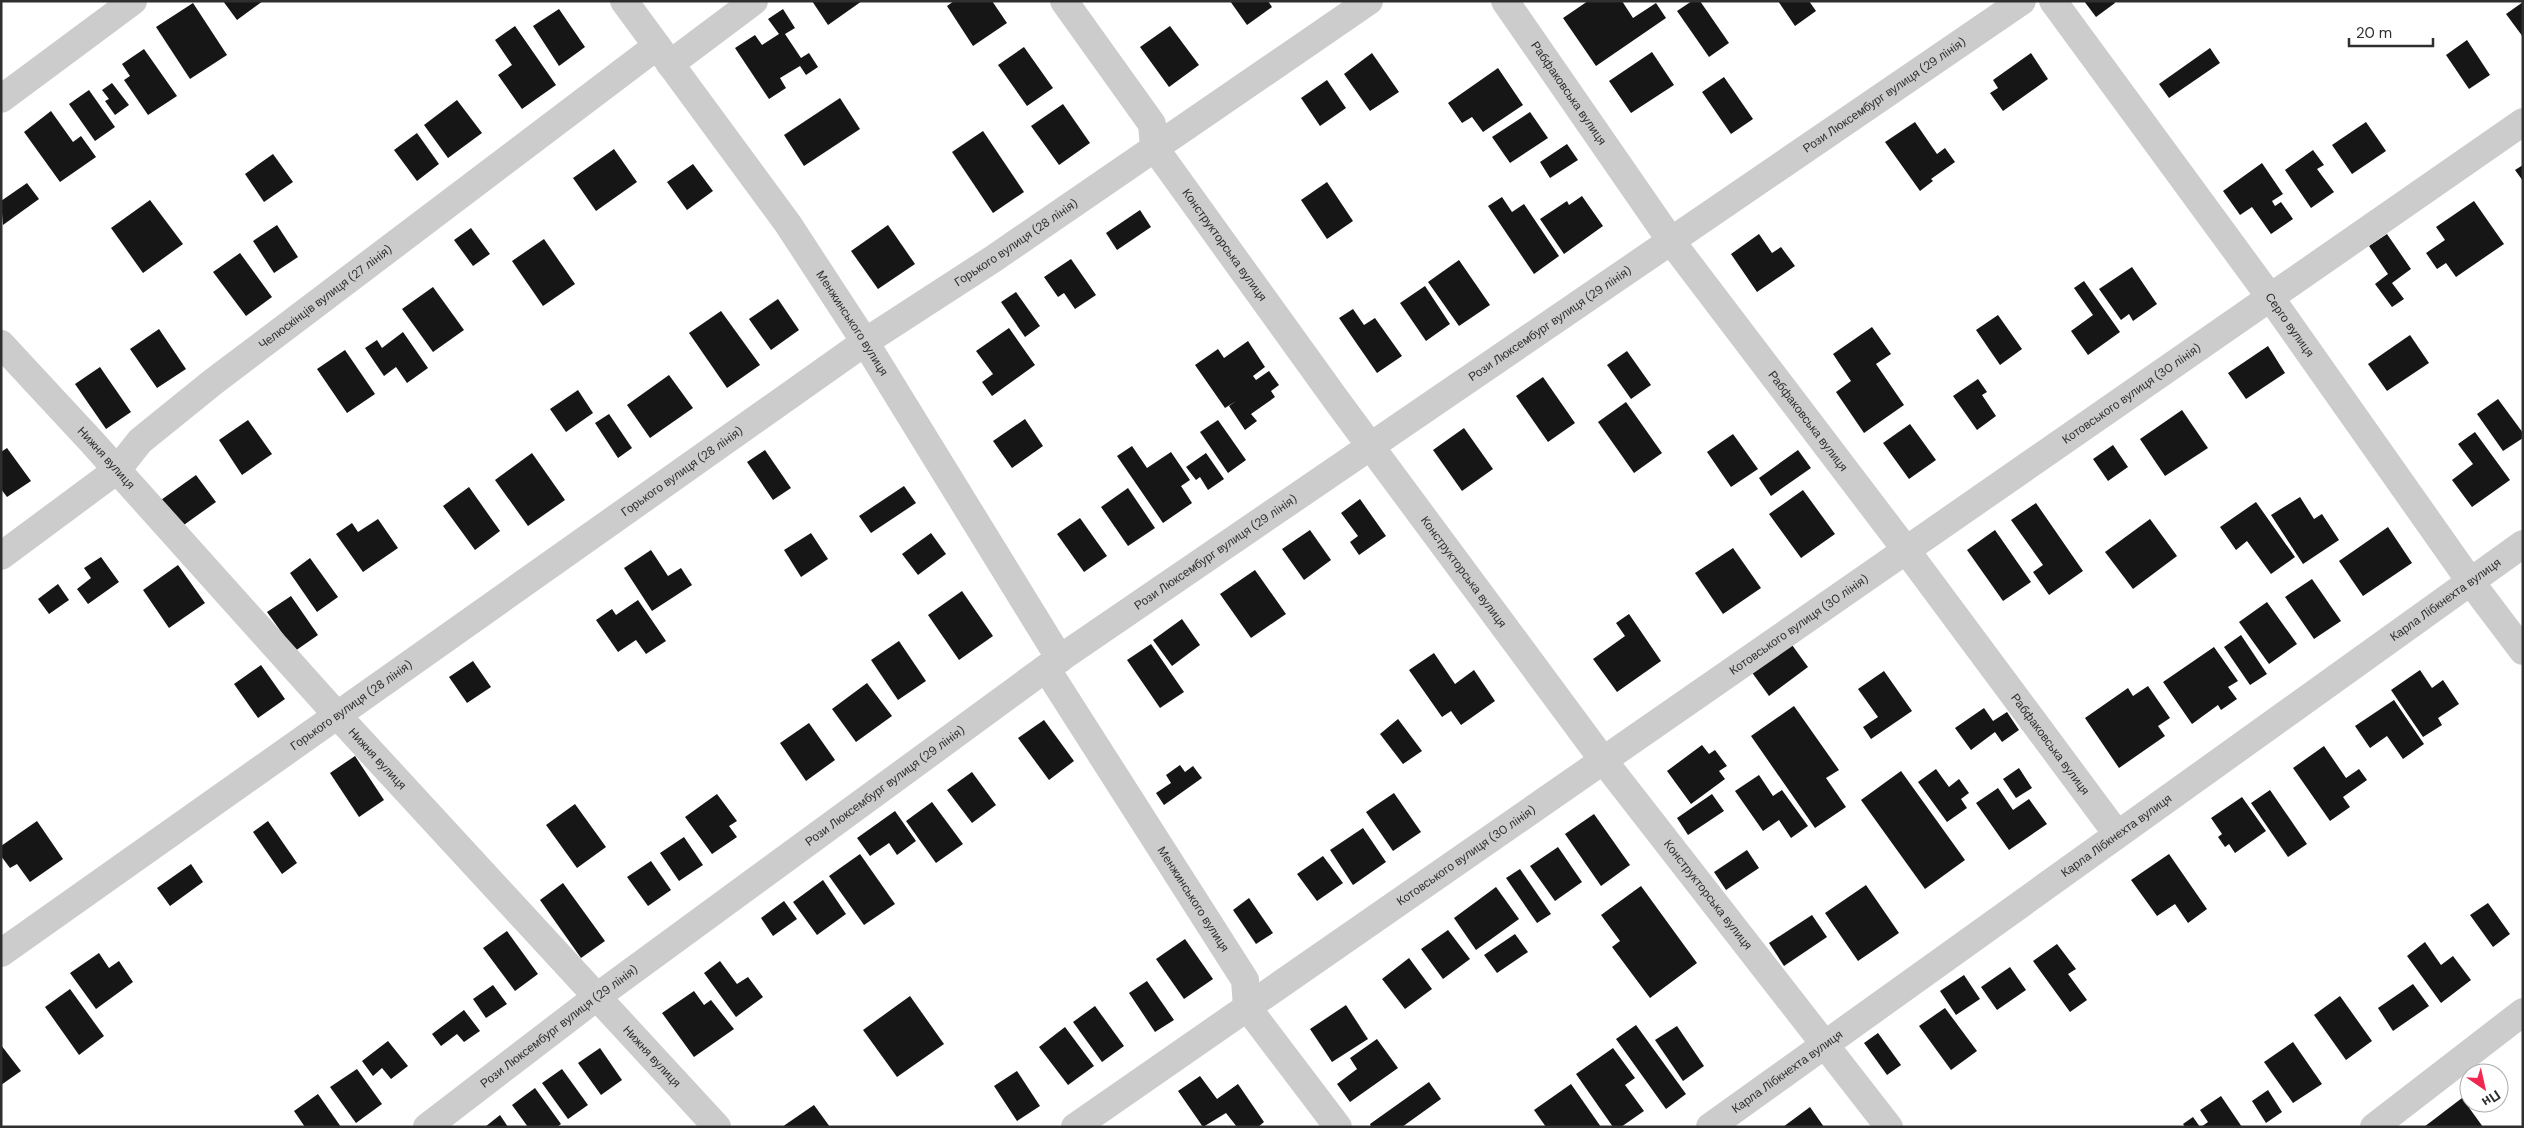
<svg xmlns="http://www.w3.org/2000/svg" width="2524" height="1128" font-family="'DM Sans',sans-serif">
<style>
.building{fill:#161616}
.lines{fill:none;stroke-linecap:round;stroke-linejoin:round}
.minor{stroke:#ccc;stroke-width:28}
.labels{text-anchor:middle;stroke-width:5;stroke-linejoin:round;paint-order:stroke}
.street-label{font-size:12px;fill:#2f2f2f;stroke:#fff}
</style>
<rect width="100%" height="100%" fill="#fff"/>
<g class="building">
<polygon points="223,1 263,1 237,20"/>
<polygon points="812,1 862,1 828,25"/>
<polygon points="954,1 992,1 1007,23 973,46 947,6"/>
<polygon points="1230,1 1268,1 1272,7 1247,25"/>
<polygon points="1588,1 1622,1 1633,18 1656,3 1666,18 1596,66 1563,18"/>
<polygon points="1692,1 1700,1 1729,43 1709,57 1677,11"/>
<polygon points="1778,1 1809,1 1816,11 1795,26"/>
<polygon points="2084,1 2114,1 2115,3 2096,17"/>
<polygon points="2523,2 2523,37 2506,14"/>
<polygon points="193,3 227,55 190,79 156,27"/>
<polygon points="559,9 585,47 559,66 533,26"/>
<polygon points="783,9 795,28 785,34 801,58 809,53 818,67 806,75 800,66 780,78 786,88 769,99 735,48 755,35 762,45 779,34 768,19"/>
<polygon points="515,26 556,85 522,109 498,75 512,65 495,40"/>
<polygon points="1170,26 1199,65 1169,87 1140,47"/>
<polygon points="2467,40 2490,75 2469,89 2446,55"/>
<polygon points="1024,47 1053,88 1027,106 998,65"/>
<polygon points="2210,48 2220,63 2169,98 2159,84"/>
<polygon points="144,49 177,96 148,115 124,80 130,76 122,64"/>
<polygon points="1652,52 1674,85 1631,113 1609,81"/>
<polygon points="1372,53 1399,92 1370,111 1344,74"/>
<polygon points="2031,53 2048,79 2003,111 1990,93 1998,88 1993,80"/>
<polygon points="1498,68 1523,105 1483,132 1472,117 1462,123 1448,103"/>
<polygon points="1724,77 1753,119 1731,134 1702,92"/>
<polygon points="1327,80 1346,108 1320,126 1301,98"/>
<polygon points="112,83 129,105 115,115 105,101 109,99 102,90"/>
<polygon points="89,90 115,127 95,141 69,104"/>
<polygon points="840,98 860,129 804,166 784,135"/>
<polygon points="457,100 482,133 448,158 424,125"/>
<polygon points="1063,104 1090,143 1059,165 1031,126"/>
<polygon points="51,111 73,142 81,136 96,157 60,182 24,132"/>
<polygon points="1530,112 1548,138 1510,163 1492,137"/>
<polygon points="1915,122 1937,154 1945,148 1955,162 1931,179 1933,181 1920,191 1885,142"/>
<polygon points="2366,122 2386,151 2352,174 2332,145"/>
<polygon points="983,131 1024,192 993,213 952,152"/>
<polygon points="417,133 439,164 417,181 394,150"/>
<polygon points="1567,144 1578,160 1550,178 1540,162"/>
<polygon points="614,149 637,182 596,211 573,178"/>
<polygon points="2313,150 2324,165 2317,169 2334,192 2311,208 2285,170"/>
<polygon points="273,154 293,182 264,202 245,174"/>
<polygon points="2262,163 2283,194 2272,201 2275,206 2281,202 2293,219 2271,234 2252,207 2240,215 2223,191"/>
<polygon points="693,164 713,191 687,210 667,182"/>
<polygon points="2523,165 2523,181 2515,170"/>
<polygon points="1327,182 1353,221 1327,239 1301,200"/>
<polygon points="27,183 39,199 3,225 1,201"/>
<polygon points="1582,196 1603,226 1564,254 1540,219 1567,201 1569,205"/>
<polygon points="1502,197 1512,212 1524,204 1559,256 1534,274 1488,206"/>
<polygon points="150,200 183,244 143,273 111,228"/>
<polygon points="2474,201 2504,244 2456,277 2446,263 2437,269 2426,253 2445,240 2436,227"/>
<polygon points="1140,210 1151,227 1117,250 1106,233"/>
<polygon points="277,225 298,257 274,273 253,241"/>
<polygon points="888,225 915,264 878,289 851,251"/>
<polygon points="471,228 490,254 473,266 454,240"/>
<polygon points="1759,234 1772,253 1781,247 1795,266 1757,292 1731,254"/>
<polygon points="2387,234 2411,269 2392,283 2404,299 2392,307 2375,284 2388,274 2369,246"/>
<polygon points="544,239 575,284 543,306 512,261"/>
<polygon points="240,253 272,297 246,316 213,272"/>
<polygon points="1071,259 1096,295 1075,309 1064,293 1058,297 1044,277"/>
<polygon points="1459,260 1490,305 1459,326 1428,282"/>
<polygon points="2132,267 2157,304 2133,321 2129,314 2121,320 2099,289"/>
<polygon points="2084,281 2120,332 2088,355 2071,331 2093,315 2074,288"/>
<polygon points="1425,286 1450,324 1426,341 1400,303"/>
<polygon points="433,287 464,330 433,352 402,309"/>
<polygon points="1016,292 1040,326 1025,337 1001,302"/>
<polygon points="778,299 799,330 771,350 749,319"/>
<polygon points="1353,309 1364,325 1375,318 1402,356 1377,373 1339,318"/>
<polygon points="721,311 760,365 727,388 689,333"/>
<polygon points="1998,315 2022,349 2000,365 1976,330"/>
<polygon points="1872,327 1891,354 1876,364 1904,405 1864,433 1836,392 1851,381 1833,354"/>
<polygon points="1009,328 1035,365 992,396 982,382 993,374 976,351"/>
<polygon points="159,329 186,369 157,388 130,349"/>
<polygon points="403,332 428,368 407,383 396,367 384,376 365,348 377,340 382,348"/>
<polygon points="2410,335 2429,363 2387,391 2368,364"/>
<polygon points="1248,341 1265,367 1253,376 1256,380 1269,371 1279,385 1271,391 1275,397 1251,414 1257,421 1245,430 1229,406 1236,401 1225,408 1195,365 1218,349 1224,358"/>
<polygon points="2268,346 2285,373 2246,399 2228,373"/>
<polygon points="345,350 375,394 347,413 317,369"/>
<polygon points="1627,351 1651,385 1631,399 1607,365"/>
<polygon points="100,367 131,412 106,429 75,384"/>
<polygon points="669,375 693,408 650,438 627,405"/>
<polygon points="1543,377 1575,423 1548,442 1516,396"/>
<polygon points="1978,379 1987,392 1982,395 1996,416 1977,430 1953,396"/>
<polygon points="578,390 593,413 566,432 550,409"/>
<polygon points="2498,399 2523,433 2523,438 2503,451 2477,414"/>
<polygon points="1626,402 1662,453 1634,473 1598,422"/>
<polygon points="2182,410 2208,448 2165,476 2140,439"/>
<polygon points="609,414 632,448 618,458 595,423"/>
<polygon points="1025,419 1043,446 1012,468 993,441"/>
<polygon points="248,420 272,454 242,475 219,440"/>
<polygon points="1218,420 1246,460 1228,473 1200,432"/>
<polygon points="1910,424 1936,460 1909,479 1883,443"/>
<polygon points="1464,428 1493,469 1462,491 1433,450"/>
<polygon points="2475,432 2510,480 2472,507 2452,480 2473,464 2458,444"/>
<polygon points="1733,434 1758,469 1731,487 1707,452"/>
<polygon points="2113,445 2128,467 2108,481 2093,459"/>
<polygon points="1132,446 1147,468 1171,452 1190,480 1181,486 1192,503 1163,523 1117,456"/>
<polygon points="7,448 31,481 7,497 1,489 1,452"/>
<polygon points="765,450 791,488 773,500 747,462"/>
<polygon points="1798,450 1811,468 1771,496 1759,478"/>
<polygon points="532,453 565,500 528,526 495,480"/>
<polygon points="1206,453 1224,479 1208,490 1200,477 1196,480 1186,467"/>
<polygon points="196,475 216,502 181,527 161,500"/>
<polygon points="904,486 916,503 871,533 859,516"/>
<polygon points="469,487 500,531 475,550 443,506"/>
<polygon points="1128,488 1155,528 1128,546 1101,507"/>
<polygon points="1803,490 1835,534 1801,558 1769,514"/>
<polygon points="2300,497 2314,519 2322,514 2339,540 2303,564 2271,515"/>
<polygon points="1360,499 1386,536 1359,555 1350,542 1358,536 1341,513"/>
<polygon points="2256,502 2295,557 2271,574 2247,541 2236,550 2220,527"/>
<polygon points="2036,503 2083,571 2049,595 2033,572 2043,565 2011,520"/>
<polygon points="1080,518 1107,556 1084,572 1057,534"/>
<polygon points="378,519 398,548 363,572 336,534 352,523 358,532"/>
<polygon points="2150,519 2177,556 2133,589 2105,552"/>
<polygon points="2388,527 2412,563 2363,596 2339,561"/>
<polygon points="1310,530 1331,560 1304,580 1282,549"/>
<polygon points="1995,530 2031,582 2003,601 1967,550"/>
<polygon points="811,533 828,559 801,577 784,550"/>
<polygon points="931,533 946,554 918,575 902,554"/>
<polygon points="1733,548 1761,588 1723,614 1695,573"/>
<polygon points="651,550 668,576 681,568 692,585 652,611 624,568"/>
<polygon points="101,557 119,582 88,604 77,589 91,578 84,568"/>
<polygon points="310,558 338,597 317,612 290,573"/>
<polygon points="178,565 205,603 169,628 143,590"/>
<polygon points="1255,570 1286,614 1251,638 1220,594"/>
<polygon points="2312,579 2341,621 2314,639 2285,597"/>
<polygon points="58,584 69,600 49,614 38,599"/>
<polygon points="962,591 993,636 959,660 928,615"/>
<polygon points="291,596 318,635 295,651 267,612"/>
<polygon points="638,600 666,641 646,654 636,640 618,652 596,620 612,609 616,615"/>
<polygon points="2267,602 2297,644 2269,664 2239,622"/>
<polygon points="1629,614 1661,661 1617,692 1593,659 1625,636 1616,623"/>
<polygon points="1182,619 1200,645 1172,666 1153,640"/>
<polygon points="2241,635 2267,674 2250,685 2224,647"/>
<polygon points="1787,638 1808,667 1769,696 1748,667"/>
<polygon points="899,641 926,681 898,700 871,660"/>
<polygon points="1151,644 1184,692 1160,708 1127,660"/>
<polygon points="2214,647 2238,681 2228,687 2237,699 2221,710 2218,705 2192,724 2163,682"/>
<polygon points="1434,653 1455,684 1474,670 1495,701 1461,725 1451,711 1442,717 1409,670"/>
<polygon points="473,661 491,687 467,703 449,677"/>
<polygon points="261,665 285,699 258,718 234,684"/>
<polygon points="2420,670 2432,688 2443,680 2459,704 2438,718 2442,725 2423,737 2391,690"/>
<polygon points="1884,671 1912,711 1871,739 1863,727 1878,717 1858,689"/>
<polygon points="867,683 892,716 856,742 832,709"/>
<polygon points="2148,686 2170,718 2158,726 2165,736 2119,768 2085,718 2128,688 2133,696"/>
<polygon points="2394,700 2424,744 2403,759 2387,736 2370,748 2355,726"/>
<polygon points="1794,706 1839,770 1826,778 1846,807 1815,828 1751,736"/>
<polygon points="1984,708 1993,721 2007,712 2019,730 2002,742 1995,732 1971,750 1955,728"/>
<polygon points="1398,719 1422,751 1403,764 1380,734"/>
<polygon points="1044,720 1074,761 1049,780 1018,738"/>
<polygon points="809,723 835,760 806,781 780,743"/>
<polygon points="1702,745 1709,754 1715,750 1727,766 1719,771 1725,779 1691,804 1667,771"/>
<polygon points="2324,746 2346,778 2359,769 2367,780 2343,797 2350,807 2330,821 2293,768"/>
<polygon points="355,756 384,800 359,817 330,773"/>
<polygon points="1180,765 1185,772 1193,766 1202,778 1164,805 1156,793 1171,783 1166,775"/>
<polygon points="2019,768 2032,788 2016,798 2003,779"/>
<polygon points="1936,769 1949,787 1959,779 1969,793 1961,799 1967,808 1947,822 1918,782"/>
<polygon points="1901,771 1965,860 1925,889 1861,800"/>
<polygon points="972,772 996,805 972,823 947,790"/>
<polygon points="1759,775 1773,796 1782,790 1808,826 1791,838 1779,820 1763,831 1735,791"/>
<polygon points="1998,788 2013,810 2029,799 2047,824 2009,850 1976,803"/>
<polygon points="2270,790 2307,844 2288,857 2251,803"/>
<polygon points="1394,793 1421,832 1393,851 1366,812"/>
<polygon points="717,794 737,821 729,826 737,837 712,854 685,817"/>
<polygon points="1712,794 1724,811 1688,835 1677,818"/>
<polygon points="2242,797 2266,831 2235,853 2229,844 2225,847 2218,837 2222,834 2211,818"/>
<polygon points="932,802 963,844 936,863 906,821"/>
<polygon points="575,804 606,847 577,868 546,825"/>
<polygon points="895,811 916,841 897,855 889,843 870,856 857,838"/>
<polygon points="1594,814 1630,865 1601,886 1565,834"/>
<polygon points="37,821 63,859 30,882 17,864 10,868 1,856 1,846"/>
<polygon points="268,821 297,863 282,874 253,832"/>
<polygon points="1363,828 1386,862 1353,885 1330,850"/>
<polygon points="684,837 703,865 679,881 660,853"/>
<polygon points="1558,847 1582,882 1555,901 1530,866"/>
<polygon points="1747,850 1759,868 1726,890 1714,872"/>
<polygon points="860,854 895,904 864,925 829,876"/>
<polygon points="2169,854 2207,909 2188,923 2175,904 2157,916 2131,880"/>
<polygon points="1323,856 1343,883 1317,901 1297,874"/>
<polygon points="651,861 671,890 648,906 627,877"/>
<polygon points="191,864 203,882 170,906 157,888"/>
<polygon points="1520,869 1551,914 1537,923 1506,878"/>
<polygon points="823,880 846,914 817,935 793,902"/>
<polygon points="563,883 605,941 581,958 540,900"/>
<polygon points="1866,885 1899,933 1858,961 1825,913"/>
<polygon points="1641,886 1697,963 1650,998 1612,947 1620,941 1601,915"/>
<polygon points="1496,887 1519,919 1476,950 1454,918"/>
<polygon points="1249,898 1273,933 1256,944 1233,910"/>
<polygon points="784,901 797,919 773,936 761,918"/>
<polygon points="2488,903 2510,934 2493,947 2470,915"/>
<polygon points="1812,915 1827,937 1784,966 1769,943"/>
<polygon points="1448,930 1470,959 1443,979 1421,949"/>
<polygon points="507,931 538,974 515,991 483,948"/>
<polygon points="1515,934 1528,952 1497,973 1484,955"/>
<polygon points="1185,939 1213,979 1184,999 1156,959"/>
<polygon points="2425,942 2441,965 2453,956 2471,980 2441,1003 2407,956"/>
<polygon points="2057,944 2076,969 2068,974 2087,1000 2070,1012 2033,961"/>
<polygon points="99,953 109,968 119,961 133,982 96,1009 70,973"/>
<polygon points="1409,958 1432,989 1405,1009 1382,979"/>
<polygon points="720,961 737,984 748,977 763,997 736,1017 704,973"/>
<polygon points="2010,967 2026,990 1997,1010 1981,987"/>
<polygon points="1964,975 1980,999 1956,1015 1940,991"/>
<polygon points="1147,981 1174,1020 1155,1032 1129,993"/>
<polygon points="2413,984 2429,1006 2393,1031 2378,1008"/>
<polygon points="493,985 507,1004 486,1018 473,999"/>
<polygon points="70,989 104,1036 79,1055 45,1007"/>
<polygon points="694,991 704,1005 711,1000 734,1029 694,1057 662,1013"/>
<polygon points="910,996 944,1044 897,1077 863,1030"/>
<polygon points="2340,996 2372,1041 2346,1060 2314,1015"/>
<polygon points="1346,1005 1368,1039 1332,1062 1310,1029"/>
<polygon points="1095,1006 1124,1046 1102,1062 1073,1022"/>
<polygon points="1945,1008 1977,1051 1951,1070 1919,1026"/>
<polygon points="464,1010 480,1031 464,1042 457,1034 441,1046 432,1034"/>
<polygon points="1636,1025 1686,1094 1666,1109 1616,1039"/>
<polygon points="1677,1026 1704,1066 1683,1081 1655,1040"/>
<polygon points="1065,1027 1094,1066 1068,1085 1039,1047"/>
<polygon points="1878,1033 1901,1065 1887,1075 1864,1043"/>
<polygon points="1377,1039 1398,1068 1350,1102 1337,1084 1357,1069 1350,1058"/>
<polygon points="388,1041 408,1066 391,1079 382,1068 373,1076 362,1061"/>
<polygon points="2293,1042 2322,1084 2293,1103 2264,1062"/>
<polygon points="1,1045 21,1071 1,1085"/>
<polygon points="600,1048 622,1080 601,1095 578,1063"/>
<polygon points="1613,1048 1635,1078 1625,1085 1644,1111 1621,1127 1613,1127 1576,1074"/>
<polygon points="357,1069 382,1104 356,1123 330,1087"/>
<polygon points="562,1069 588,1105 568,1119 542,1083"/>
<polygon points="1017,1071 1040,1106 1017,1121 994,1086"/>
<polygon points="1200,1076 1217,1099 1238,1084 1264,1122 1258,1127 1237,1127 1226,1113 1203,1127 1178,1091"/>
<polygon points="1429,1082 1441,1099 1402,1127 1371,1127 1370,1124"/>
<polygon points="1571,1084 1601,1127 1546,1127 1534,1110"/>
<polygon points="535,1088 561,1124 557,1127 528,1127 512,1105"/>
<polygon points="2268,1090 2282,1112 2266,1123 2252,1101"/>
<polygon points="318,1094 341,1127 305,1127 294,1111"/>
<polygon points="2221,1096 2242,1127 2201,1127 2208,1122 2200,1110"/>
<polygon points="2462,1098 2483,1127 2424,1127"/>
<polygon points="814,1105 830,1127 782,1127"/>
<polygon points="1810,1107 1824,1127 1783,1127"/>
<polygon points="500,1115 508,1127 485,1127"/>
<polygon points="2193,1117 2200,1127 2185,1127 2183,1124"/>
</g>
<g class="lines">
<g class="minor">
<path id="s1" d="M624 1 788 224 865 342 1060 659"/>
<path id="s2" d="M1064 1 1152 124 1154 147 1337 401 1603 760 1889 1127"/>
<path id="s3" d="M1505 1 1671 241 1906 550 2117 834"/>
<path id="s4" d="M2053 1 2270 297 2470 581 2523 651"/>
<polyline points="670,64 754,1"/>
<polyline points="1,99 133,1"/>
<path id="s5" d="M1 344 92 442 337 715 717 1127"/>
<path id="s6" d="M1 556 117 470 140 441 213 382 657 46"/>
<path id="s7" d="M1046 668 1245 980 1247 1007 1338 1127"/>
<path id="s8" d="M1 953 865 342 993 259 1369 1"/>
<path id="s9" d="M427 1127 598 996 1046 668 2022 1"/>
<path id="s10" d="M1075 1127 2523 122"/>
<path id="s11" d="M1710 1127 2523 544"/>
<polyline points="2374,1127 2523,1012"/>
</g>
</g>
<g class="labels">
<g class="street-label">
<text dy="4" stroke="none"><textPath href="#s3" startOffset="112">Рабфаковська вулиця</textPath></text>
<text dy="4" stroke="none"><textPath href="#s9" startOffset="1786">Рози Люксембург вулиця (29 лiнiя)</textPath></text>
<text dy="4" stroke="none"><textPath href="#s8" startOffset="1239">Горького вулиця (28 лiнiя)</textPath></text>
<text dy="4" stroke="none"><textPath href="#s2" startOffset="295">Конструкторська вулиця</textPath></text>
<text dy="4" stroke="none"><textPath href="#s6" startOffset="416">Челюскінців вулиця (27 лiнiя)</textPath></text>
<text dy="4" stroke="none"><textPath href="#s1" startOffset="395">Менжинського вулиця</textPath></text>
<text dy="4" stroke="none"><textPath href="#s9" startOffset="1381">Рози Люксембург вулиця (29 лiнiя)</textPath></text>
<text dy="4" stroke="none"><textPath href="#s4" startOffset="401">Серго вулиця</textPath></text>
<text dy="4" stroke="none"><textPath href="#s10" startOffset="1286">Котовського вулиця (30 лiнiя)</textPath></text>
<text dy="4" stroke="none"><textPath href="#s3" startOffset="518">Рабфаковська вулиця</textPath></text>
<text dy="4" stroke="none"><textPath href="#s5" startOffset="155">Нижня вулиця</textPath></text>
<text dy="4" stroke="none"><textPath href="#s8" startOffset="834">Горького вулиця (28 лiнiя)</textPath></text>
<text dy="4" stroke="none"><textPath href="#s9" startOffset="976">Рози Люксембург вулиця (29 лiнiя)</textPath></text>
<text dy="4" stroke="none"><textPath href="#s2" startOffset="700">Конструкторська вулиця</textPath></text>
<text dy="4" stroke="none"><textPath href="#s11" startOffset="905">Карла Лібкнехта вулиця</textPath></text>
<text dy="4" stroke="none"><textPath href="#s10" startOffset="881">Котовського вулиця (30 лiнiя)</textPath></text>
<text dy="4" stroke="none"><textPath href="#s8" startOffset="429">Горького вулиця (28 лiнiя)</textPath></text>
<text dy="4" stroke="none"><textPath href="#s3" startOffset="922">Рабфаковська вулиця</textPath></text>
<text dy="4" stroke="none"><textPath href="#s5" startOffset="560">Нижня вулиця</textPath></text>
<text dy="4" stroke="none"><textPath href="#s9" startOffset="571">Рози Люксембург вулиця (29 лiнiя)</textPath></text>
<text dy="4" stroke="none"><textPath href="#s11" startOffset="500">Карла Лібкнехта вулиця</textPath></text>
<text dy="4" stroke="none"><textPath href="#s10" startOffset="476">Котовського вулиця (30 лiнiя)</textPath></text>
<text dy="4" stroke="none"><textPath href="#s2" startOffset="1105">Конструкторська вулиця</textPath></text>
<text dy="4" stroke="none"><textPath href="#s7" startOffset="274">Менжинського вулиця</textPath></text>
<text dy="4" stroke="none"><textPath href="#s9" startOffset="166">Рози Люксембург вулиця (29 лiнiя)</textPath></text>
<text dy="4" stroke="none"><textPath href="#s5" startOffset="965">Нижня вулиця</textPath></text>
<text dy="4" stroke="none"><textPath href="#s11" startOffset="95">Карла Лібкнехта вулиця</textPath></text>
</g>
</g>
<rect width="2524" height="1128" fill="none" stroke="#2f2f2f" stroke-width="5"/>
<g transform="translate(2484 1088) rotate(146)"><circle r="24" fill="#ffffff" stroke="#acacac"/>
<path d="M0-4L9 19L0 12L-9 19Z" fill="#f02851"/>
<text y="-8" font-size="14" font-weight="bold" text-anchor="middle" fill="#2f2f2f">Пн</text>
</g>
<path d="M2349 38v8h84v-8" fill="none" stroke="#2f2f2f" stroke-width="2.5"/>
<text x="2356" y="38" font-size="15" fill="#2f2f2f" stroke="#ffffff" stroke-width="4" paint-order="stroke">20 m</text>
</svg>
